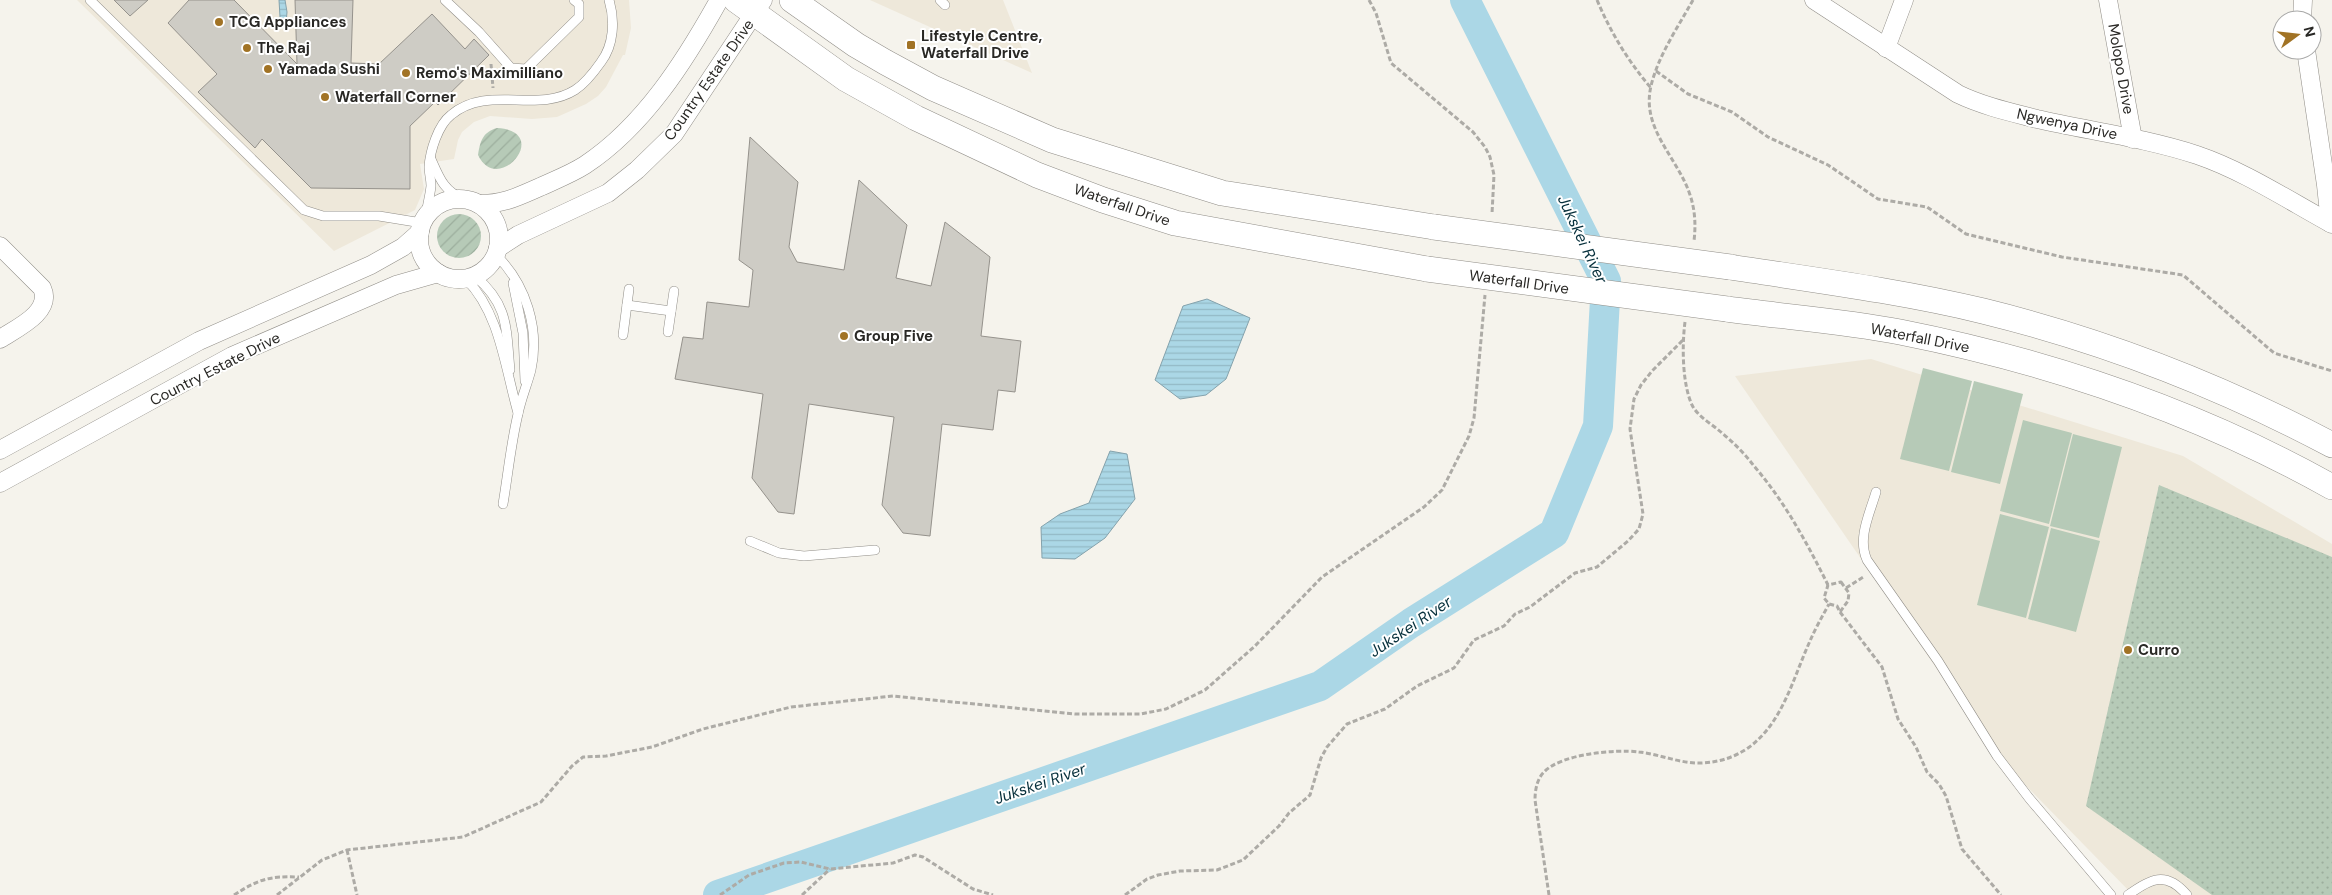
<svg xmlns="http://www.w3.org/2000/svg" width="2332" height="895" font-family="'DM Sans',sans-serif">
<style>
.built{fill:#eee8da}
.grass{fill:url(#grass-dots)}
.garden{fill:url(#garden-furrows)}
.pitch{fill:#b6cab7}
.water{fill:url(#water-rules);stroke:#84a2ac}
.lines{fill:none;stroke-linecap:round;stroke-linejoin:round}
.river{stroke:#abd7e6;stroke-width:30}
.building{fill:#ceccc5;stroke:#95928c}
.service-casing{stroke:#918e88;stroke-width:10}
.minor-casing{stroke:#918e88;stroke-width:19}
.secondary-casing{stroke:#918e88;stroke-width:26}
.path{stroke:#adaba6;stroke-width:3;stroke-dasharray:5 2.5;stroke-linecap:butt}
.service{stroke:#fff;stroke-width:9}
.minor{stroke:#fff;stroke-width:18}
.secondary{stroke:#fff;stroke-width:25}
.secondary-bridge-casing{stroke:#918e88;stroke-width:26;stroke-linecap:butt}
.secondary-bridge{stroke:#fff;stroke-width:25}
.poi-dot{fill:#a17325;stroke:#fff;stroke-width:2}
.labels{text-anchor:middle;stroke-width:4;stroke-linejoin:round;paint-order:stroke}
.poi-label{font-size:15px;font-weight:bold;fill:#292825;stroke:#fff;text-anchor:start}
.street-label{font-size:15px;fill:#292825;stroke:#fff}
.water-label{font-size:16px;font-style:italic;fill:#07303c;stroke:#fff}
</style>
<defs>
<pattern id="grass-dots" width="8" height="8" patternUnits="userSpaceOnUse" patternTransform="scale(1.25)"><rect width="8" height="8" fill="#b6cab7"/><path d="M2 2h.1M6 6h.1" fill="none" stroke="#9cae9d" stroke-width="1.8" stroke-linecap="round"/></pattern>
<pattern id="garden-furrows" width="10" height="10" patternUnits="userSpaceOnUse" patternTransform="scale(1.25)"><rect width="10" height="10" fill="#b6cab7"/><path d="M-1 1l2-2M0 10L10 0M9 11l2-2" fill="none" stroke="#9cae9d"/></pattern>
<pattern id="water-rules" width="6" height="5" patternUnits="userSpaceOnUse" patternTransform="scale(1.25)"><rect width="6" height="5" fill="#abd7e6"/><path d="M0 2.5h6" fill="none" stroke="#93b9c5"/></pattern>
</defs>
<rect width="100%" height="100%" fill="#f5f3ec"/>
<g class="built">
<polygon points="77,0 629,0 631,28 625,55 623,55 606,87 598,96 586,104 557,117 532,119 490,116 474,122 462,132 458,140 454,159 420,164 424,189 415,210 334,251"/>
<polygon points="870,0 1003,0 1032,73"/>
<polygon points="1871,359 2183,456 2332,544 2332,895 2133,895 1997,756 1735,376"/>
</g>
<polygon class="grass" points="2159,485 2332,557 2332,895 2212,895 2086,806"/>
<g class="garden">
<path d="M497 128C553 131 498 197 478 155 480 141 483 132 497 128Z"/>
<circle cx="459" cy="236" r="22"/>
</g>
<g class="pitch">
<polygon points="1923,368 1972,381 1949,471 1900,459"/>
<polygon points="1974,381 2023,394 2000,484 1951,472"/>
<polygon points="2023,420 2072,433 2049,524 2000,511"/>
<polygon points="2073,434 2122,447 2099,538 2050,526"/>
<polygon points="2000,514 2049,527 2026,618 1977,605"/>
<polygon points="2051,528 2100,541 2076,632 2028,619"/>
</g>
<g class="water">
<polygon points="279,0 285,0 287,12 286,24 278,28 276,23 280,17"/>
<polygon points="1207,299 1250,318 1226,379 1206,395 1180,399 1155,380 1183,306"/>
<polygon points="1110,451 1127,454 1135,499 1105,538 1075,559 1042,558 1041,527 1060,514 1089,503"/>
</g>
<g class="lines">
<polyline class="river" points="718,895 1320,686 1411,623 1554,533 1598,426 1606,281 1465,0"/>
</g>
<g class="building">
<polygon points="114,0 148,0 130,16"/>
<polygon points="189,0 234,0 297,64 295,0 353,0 351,63 379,64 432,14 465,49 474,39 489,55 438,105 435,102 410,126 410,189 311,188 262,139 255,148 198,92 217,74 168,23"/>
<polygon points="750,137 798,182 789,247 797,262 844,270 859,180 907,225 896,278 931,286 945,222 990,257 981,336 1021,341 1015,392 998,390 993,430 942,424 930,536 903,533 882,505 894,417 809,404 794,514 778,512 752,478 763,394 675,379 683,337 703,339 707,302 749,307 753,270 739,260"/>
</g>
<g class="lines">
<g class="service-casing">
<g id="service">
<polyline points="90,0 304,210 323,216 379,216 422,223"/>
<polyline points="445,0 479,32 511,68 526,69 579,17 579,4 574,0"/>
<polyline points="940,0 945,5"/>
<path d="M431 159C439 177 444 192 464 199"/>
<path d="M426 216C427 206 430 196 431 186 431 179 429 173 429 167 430 151 438 125 451 115 488 84 537 114 575 90 586 83 594 72 601 62 614 45 615 20 609 0"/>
<path d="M496 255C526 284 540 329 531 370 527 385 521 399 518 414 511 443 508 474 503 504"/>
<path d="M475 276C509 305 506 328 510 370"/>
<path d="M466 279C500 313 505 368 518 413"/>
<polyline points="513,283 523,333 525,381"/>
<polyline points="627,305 671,311"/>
<polyline points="668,332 674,291"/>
<polyline points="623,335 629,289"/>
<path d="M1876 492C1870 513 1857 538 1867 560L1938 661 1997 756 2029 798 2111 895"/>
<polyline points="750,541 779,553 804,556 875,550"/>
<path d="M2128 895C2150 879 2166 870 2187 895"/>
</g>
</g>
<g class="minor-casing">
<g id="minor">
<path d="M1814 0 1958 94C1983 106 2010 112 2037 119 2090 131 2145 138 2197 155 2244 171 2288 200 2332 224"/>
<polyline points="2108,0 2133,139"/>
<polyline points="2302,20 2303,0"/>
<polyline points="1886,48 1904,0"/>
<polyline points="2306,50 2326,185 2330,223"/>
<circle cx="459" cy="239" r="40"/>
<path d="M479 204C504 204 517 197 540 187 555 180 571 174 585 165 644 126 685 61 719 0"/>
<path d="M0 246 42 288C53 312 17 328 0 339"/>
<polyline points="498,248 518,235 608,193 637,170 674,134 763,0"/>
<polyline points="0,450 199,341 371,265 403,247 420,232"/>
<polyline points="0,483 232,356 396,285 438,273"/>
</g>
</g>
<g class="secondary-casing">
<g id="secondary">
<polyline points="736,0 846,79 916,118 1037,175 1103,200 1175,223 1427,269"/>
<polyline points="792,0 856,45 885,62 933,88 1052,140 1222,193 1434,227"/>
<path d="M1730 267C1814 280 1900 291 1983 311 2105 341 2221 386 2332 445"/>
<path d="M1727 309C1785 317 1843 321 1900 332 2051 362 2198 412 2332 487"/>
</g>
</g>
<g class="path">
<polyline points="1369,0 1376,13 1391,63 1473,132 1485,147 1490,157 1494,175 1492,214"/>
<path d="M1597 0C1611 33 1628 61 1651 88"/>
<path d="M1693 0C1678 27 1658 56 1651 86 1641 128 1676 156 1689 192 1695 208 1696 224 1694 241"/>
<polyline points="491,64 493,88"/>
<polyline points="1656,71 1688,94 1732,112 1768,137 1828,165 1878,199 1927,207 1966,234 2062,257 2183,275 2274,353 2332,371"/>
<path d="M1685 322C1682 345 1682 383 1692 405 1698 417 1712 424 1722 433 1734 443 1745 454 1754 466 1785 502 1807 543 1828 585"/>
<polygon points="1841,582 1849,593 1848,601 1840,612 1837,606 1829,604 1824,598 1828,585"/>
<polyline points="1846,588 1865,576"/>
<polyline points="1840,612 1882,667 1898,719 1916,747 1927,772 1939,784 1946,796 1962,849 2001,895"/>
<polyline points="347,850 357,895"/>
<path d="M234 895C259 879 269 876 299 877"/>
<polyline points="277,895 322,860 347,850 463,837 541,802 572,766 583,757 606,756 652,747 703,729 791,707 893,696 1075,714 1141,714 1166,709 1205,690 1255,646 1322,577 1424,507 1442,490 1469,436 1474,418 1485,295"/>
<polyline points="720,895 749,875 784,863 801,862 830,869 893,863 915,855 923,857 973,889 993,895"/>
<polyline points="802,895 830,869"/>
<polyline points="1125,895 1147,879 1158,875 1180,871 1217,870 1243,860 1279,826 1289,813 1310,795 1321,758 1327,747 1347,724 1385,709 1417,686 1454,668 1474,640 1504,626 1515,614 1530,607 1575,573 1597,567 1628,541 1639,529 1643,514 1630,429 1634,399 1641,385 1652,371 1683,340"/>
<path d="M1549 895 1535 800C1535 790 1537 779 1544 772 1561 754 1615 749 1639 752 1659 754 1681 764 1702 763 1719 762 1733 758 1748 748 1783 723 1793 678 1810 641 1815 629 1822 617 1829 604"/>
</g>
<use href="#service" class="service"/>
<use href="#minor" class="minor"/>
<use href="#secondary" class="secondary"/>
<g class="secondary-bridge-casing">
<g id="secondary-bridge">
<polyline points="1434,227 1730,267"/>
<polyline points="1427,269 1727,309"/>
</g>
</g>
<use href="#secondary-bridge" class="secondary-bridge"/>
</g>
<g class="poi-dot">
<circle cx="219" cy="22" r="5"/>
<rect x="906" y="40" width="10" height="10" rx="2.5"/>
<circle cx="247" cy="48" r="5"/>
<circle cx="268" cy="69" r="5"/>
<circle cx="406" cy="73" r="5"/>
<circle cx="325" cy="97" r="5"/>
<circle cx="844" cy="336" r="5"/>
<circle cx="2128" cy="650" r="5"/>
</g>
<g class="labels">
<g class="poi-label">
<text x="229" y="27">TCG Appliances</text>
<text x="921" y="41">Lifestyle Centre,<tspan x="921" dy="17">Waterfall Drive</tspan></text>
<text x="257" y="53">The Raj</text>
<text x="278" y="74">Yamada Sushi</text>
<text x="416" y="78">Remo's Maximilliano</text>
<text x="335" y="102">Waterfall Corner</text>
<text x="854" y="341">Group Five</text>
<text x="2138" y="655">Curro</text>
</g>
<g class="street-label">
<text transform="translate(2121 69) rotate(80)" y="5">Molopo Drive</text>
<text transform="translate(709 80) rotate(-55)" y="5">Country Estate Drive</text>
<text transform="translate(2067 124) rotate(12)" y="5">Ngwenya Drive</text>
<text transform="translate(1122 205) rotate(19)" y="5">Waterfall Drive</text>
<text transform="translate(1519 282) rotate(8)" y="5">Waterfall Drive</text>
<text transform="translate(1920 338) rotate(11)" y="5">Waterfall Drive</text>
<text transform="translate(215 369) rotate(-27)" y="5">Country Estate Drive</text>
</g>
<g class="water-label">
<text transform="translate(1583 239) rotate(65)" y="6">Jukskei River</text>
<text transform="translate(1410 626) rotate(-34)" y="6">Jukskei River</text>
<text transform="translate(1040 783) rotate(-19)" y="6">Jukskei River</text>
</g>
</g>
<g transform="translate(2297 35) rotate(75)"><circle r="24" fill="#ffffff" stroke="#a9a9a8"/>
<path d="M0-4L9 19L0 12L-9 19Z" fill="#a17325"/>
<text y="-8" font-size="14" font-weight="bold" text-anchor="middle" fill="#292825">N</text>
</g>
</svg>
